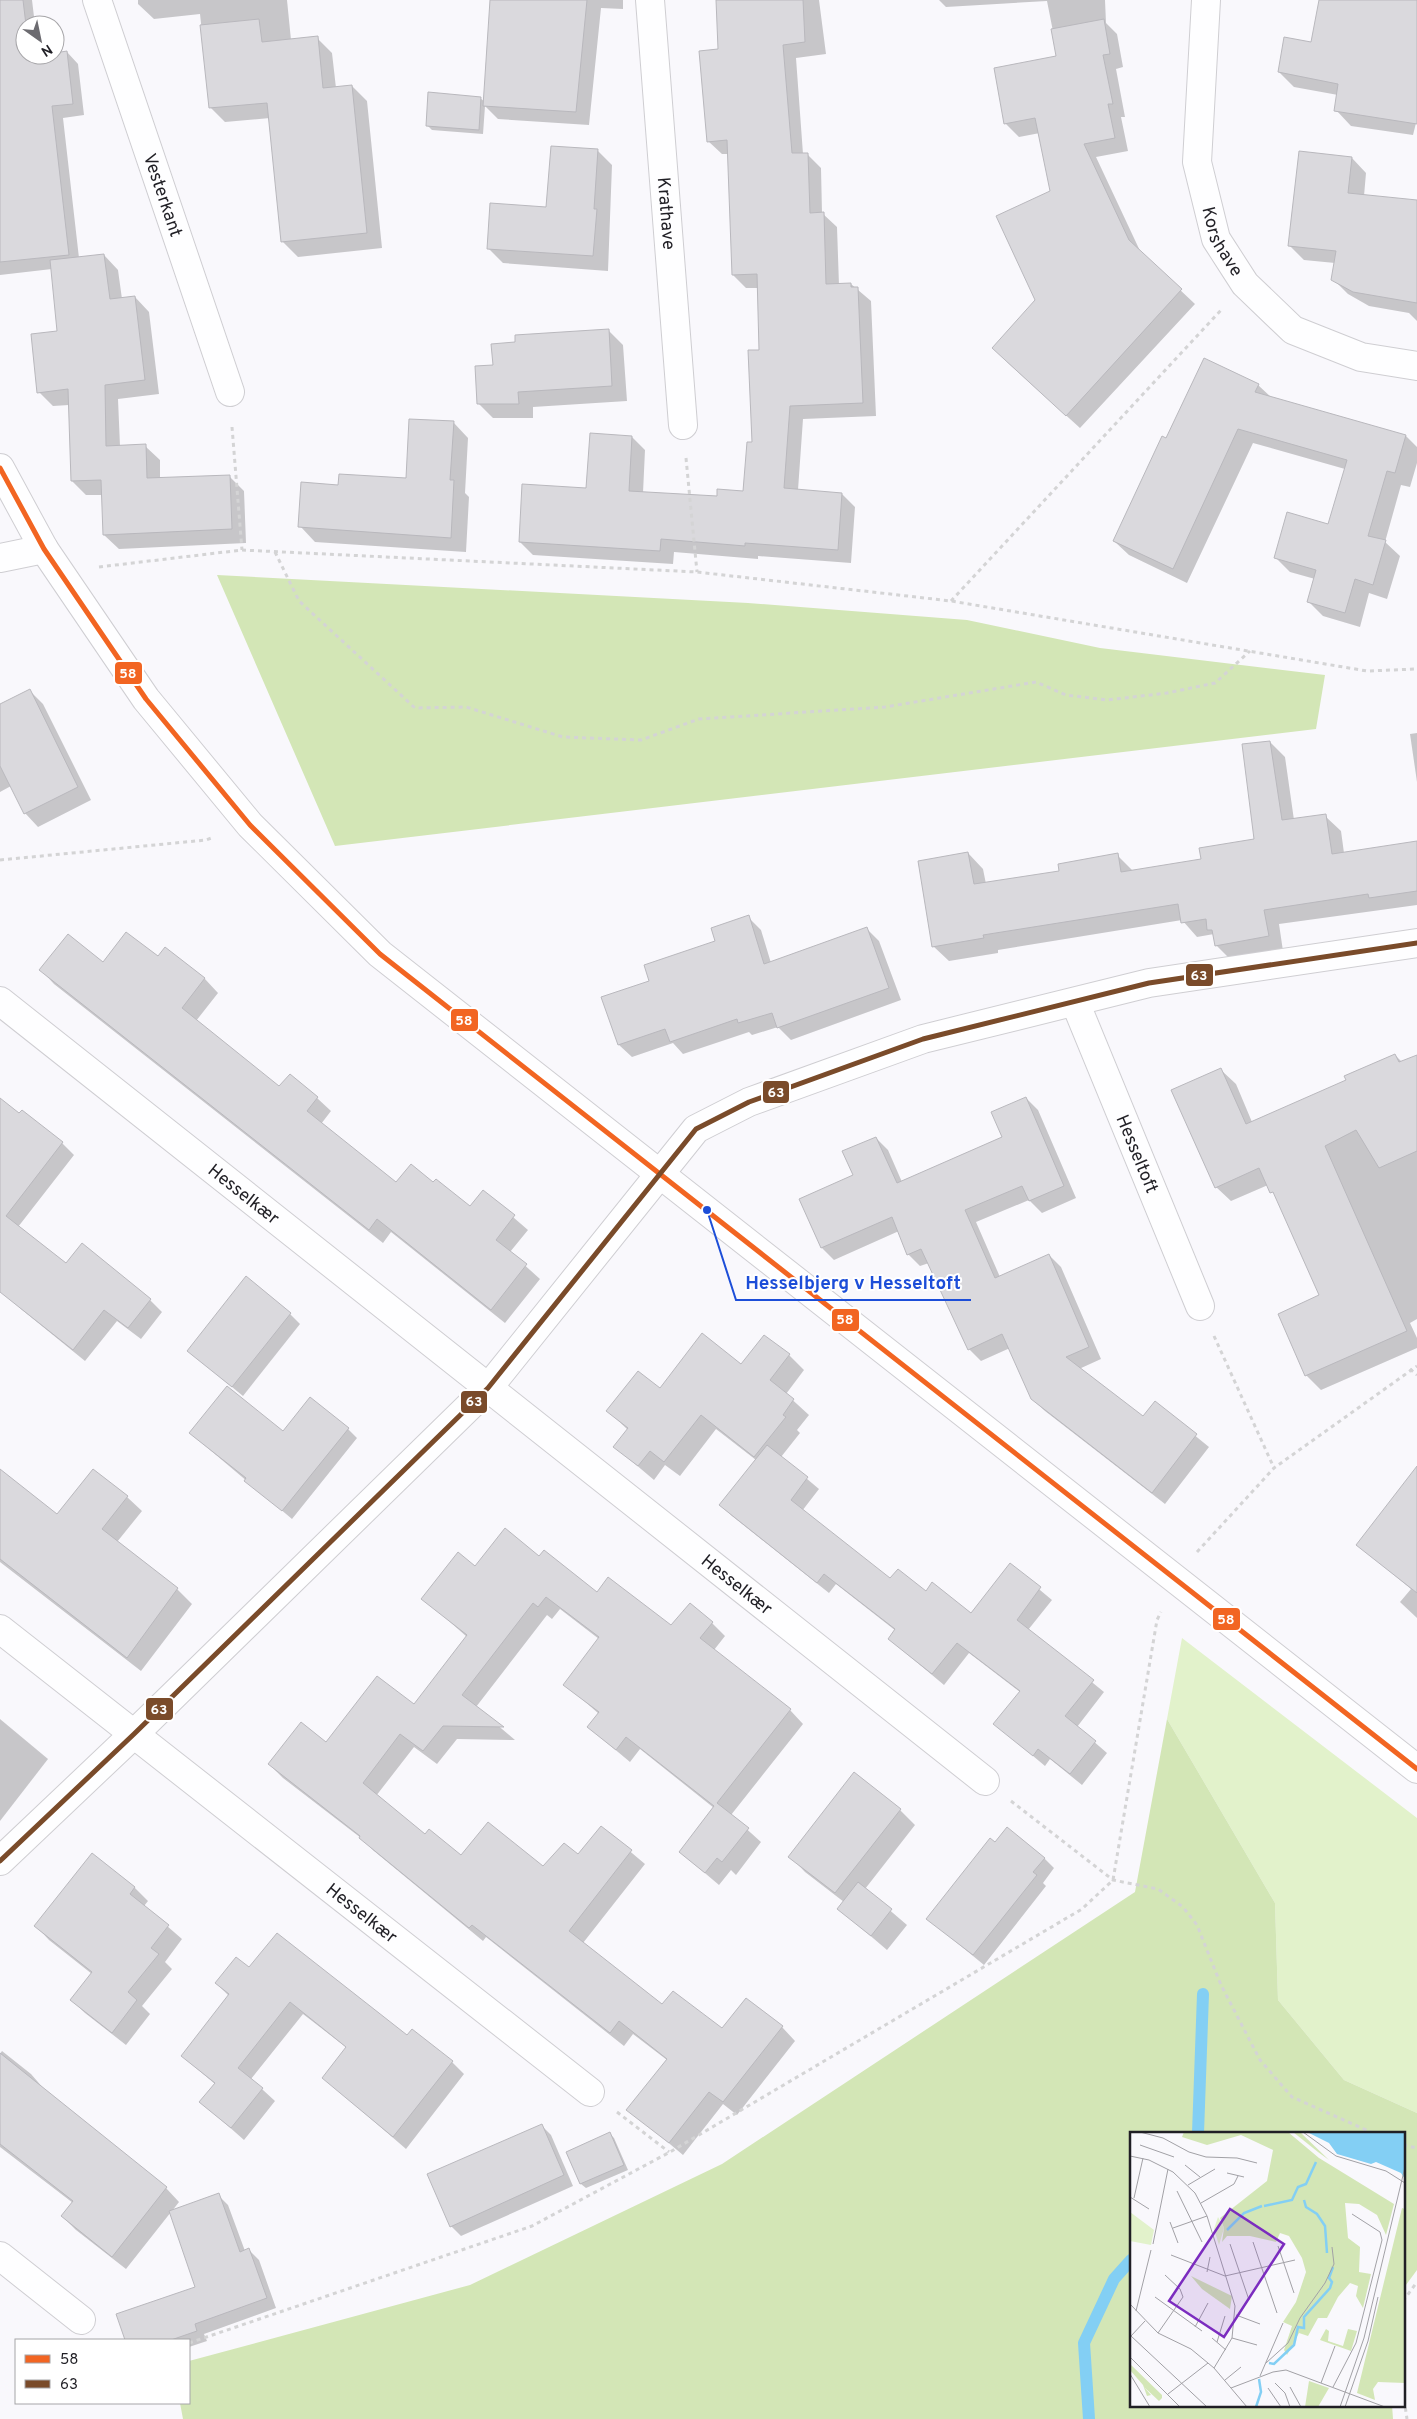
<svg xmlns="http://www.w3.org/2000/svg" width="1417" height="2419" font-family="Overpass,sans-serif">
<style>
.green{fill:#e2f2cb}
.forest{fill:#d3e6b6}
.shadow{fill:#0003}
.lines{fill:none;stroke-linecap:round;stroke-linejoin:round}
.stream{stroke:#83cff4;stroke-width:12}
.building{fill:#dad9dd;stroke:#b9b8bd}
.minor-casing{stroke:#cfced2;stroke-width:30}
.path{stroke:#d4d4d5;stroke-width:3;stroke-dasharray:4 4;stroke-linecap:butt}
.minor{stroke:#fefeff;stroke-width:28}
.bus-1-casing{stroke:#fff;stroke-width:9}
.bus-2-casing{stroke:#fff;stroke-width:9}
.bus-1{stroke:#f26522;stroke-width:5}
.bus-2{stroke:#7a4b2a;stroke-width:5}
.labels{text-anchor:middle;stroke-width:4;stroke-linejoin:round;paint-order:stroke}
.street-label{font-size:18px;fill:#201f25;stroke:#fff}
.inset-river{fill:none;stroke:#83cff4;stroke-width:2.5}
.inset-road{fill:none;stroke:#a2a1a6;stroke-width:1}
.view{fill:#7b2cbf;fill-opacity:0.15;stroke:#7b2cbf;stroke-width:2.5}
.inset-edge{fill:none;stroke:#201f25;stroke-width:2.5}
.leader{fill:none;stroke:#1d4ed8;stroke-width:2}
.callout-dot{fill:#1d4ed8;stroke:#fff;stroke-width:2}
.callout-label{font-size:19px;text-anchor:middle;font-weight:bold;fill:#1d4ed8;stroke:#fff;stroke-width:4;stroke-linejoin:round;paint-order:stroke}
.line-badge{stroke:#fff;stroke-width:2}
.badge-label{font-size:14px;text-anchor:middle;font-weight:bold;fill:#fff}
</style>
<rect width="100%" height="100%" fill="#f9f8fc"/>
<polygon class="green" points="1182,1638 1417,1818 1417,2113 1344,2080 1278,2000 1275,1903 1167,1719"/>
<g class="forest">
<polygon points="217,575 748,603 967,620 1100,648 1325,675 1316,729 335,846"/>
<polygon points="1167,1719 1275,1903 1278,2000 1344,2080 1417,2113 1417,2270 1403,2289 1403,2133 1131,2133 1131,2405 1392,2405 1393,2419 183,2419 180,2403 189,2403 189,2361 470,2285 722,2164 1135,1892"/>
</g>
<g class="shadow">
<polygon points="0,0 32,0 35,25 25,25 25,55 55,55 67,52 78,64 84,115 63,118 79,258 104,255 118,270 122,299 135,297 149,312 159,394 118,399 120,446 145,446 160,460 160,479 230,477 244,491 246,543 119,549 104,535 103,495 86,495 72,481 69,405 53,406 39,392 59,332 52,269 0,275"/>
<polygon points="138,0 287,0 291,40 317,38 332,53 336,88 352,86 367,101 382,248 298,257 283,242 270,118 225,122 210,107 200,14 154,19 138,4"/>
<polygon points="492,0 623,0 623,9 601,8 589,125 498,119 485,106 483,134 432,130 427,125 480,98 485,102"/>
<polygon points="717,0 819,0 826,54 796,58 803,154 807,154 821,168 822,213 837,227 839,285 851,284 871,301 876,416 803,419 798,490 842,494 855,507 851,563 758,556 758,559 674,552 673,564 533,555 520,542 588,489 632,437 645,450 643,493 718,498 744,492 753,444 760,351 758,288 746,288 733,275 729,154 722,154 708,141 719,50"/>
<polygon points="939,0 1105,0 1106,23 1117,34 1123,67 1116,69 1125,117 1121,117 1128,151 1096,157 1141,253 1195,304 1080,428 1007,362 1037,300 1051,191 1040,133 1019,137 1005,123 1058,57 1047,1 946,7"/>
<polygon points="1320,0 1417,0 1417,119 1413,135 1351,126 1336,110 1338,95 1294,87 1279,72 1312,44"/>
<polygon points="597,150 612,165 608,271 503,263 488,248 547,208"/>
<polygon points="1352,158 1366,173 1364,196 1417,209 1417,321 1409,313 1369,306 1348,294 1333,279 1335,263 1304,260 1289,245"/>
<polygon points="608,330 623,345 627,401 533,407 533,418 493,418 478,403 494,366"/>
<polygon points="1258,385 1272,398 1406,436 1417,447 1417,463 1410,487 1401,485 1385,542 1400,556 1387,599 1369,593 1360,627 1323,616 1308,601 1315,579 1290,572 1275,557 1329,526 1345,469 1253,443 1187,583 1129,555 1114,541 1167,440"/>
<polygon points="453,422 468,438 465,493 469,497 466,552 315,542 300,526 340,486 407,479"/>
<polygon points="29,690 43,704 91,800 38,827 25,813 11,786 0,792 0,705"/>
<polygon points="1417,733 1417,782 1410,734"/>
<polygon points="1270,742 1285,757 1294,820 1325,816 1341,831 1344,853 1417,842 1417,905 1279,924 1283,951 1231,960 1216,945 1214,934 1197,937 1182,920 998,950 998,953 949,961 933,946 968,853 983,869 986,884 1061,872 1117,855 1133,871 1202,860 1255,840"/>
<polygon points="748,917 761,930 771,963 866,928 879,941 901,1000 791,1040 778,1027 752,1035 749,1032 683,1054 673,1043 632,1057 619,1045 651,982 717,942"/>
<polygon points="165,949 205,979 218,993 196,1021 279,1088 317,1098 331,1111 321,1124 396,1184 434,1184 470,1208 483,1191 528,1230 510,1252 540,1279 505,1323 391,1232 383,1243 54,984 41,970 158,958"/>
<polygon points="1395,1055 1402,1062 1417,1056 1417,1319 1410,1323 1417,1338 1417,1348 1321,1390 1306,1375 1321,1296 1278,1199 1268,1185 1231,1201 1216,1187 1221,1070 1236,1084 1252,1122 1348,1081"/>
<polygon points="1026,1098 1038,1110 1076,1198 1042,1213 1029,1200 976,1222 1000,1277 1049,1255 1061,1267 1101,1359 1079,1369 1143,1418 1155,1403 1209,1447 1165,1504 1045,1411 1032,1399 1010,1348 981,1361 969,1349 929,1263 920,1266 908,1254 899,1231 834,1260 822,1248 801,1199 854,1176 876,1138 888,1150 902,1182 1003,1137"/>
<polygon points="0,1109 62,1143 74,1155 18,1227 67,1265 150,1300 162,1312 141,1339 117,1321 85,1361 21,1309 0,1287"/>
<polygon points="290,1314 300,1324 243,1396 188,1351"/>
<polygon points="789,1355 804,1370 786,1394 809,1415 797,1430 800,1433 781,1457 819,1489 802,1511 890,1580 926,1592 971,1614 1010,1565 1052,1600 1028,1630 1104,1692 1077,1727 1107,1753 1082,1785 1050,1759 1045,1766 995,1724 1020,1692 969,1653 944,1685 889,1639 896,1631 836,1584 829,1593 732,1516 720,1505 756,1460 716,1429 680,1476 665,1465 654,1480 615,1447 628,1430 608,1411 660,1390 742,1366"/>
<polygon points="348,1429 357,1438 292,1519 190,1433 283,1433"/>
<polygon points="1417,1468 1417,1618 1400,1602 1411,1589 1358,1545"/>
<polygon points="93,1471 127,1497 142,1511 117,1542 177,1589 192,1604 141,1671 0,1562 0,1492 57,1516"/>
<polygon points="540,1557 597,1594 671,1627 712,1623 725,1636 714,1650 790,1710 803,1724 731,1815 761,1842 736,1875 731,1870 719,1885 680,1852 714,1808 640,1749 630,1762 588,1727 599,1714 565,1684 599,1639 560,1609 552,1619 547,1615 476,1707 515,1740 457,1739 437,1764 414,1747 376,1796 426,1835 461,1856 544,1867 578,1856 601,1827 645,1864 583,1943 663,2006 722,2030 782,2027 795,2041 737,2115 723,2104 683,2155 628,2109 667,2060 633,2034 624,2046 486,1937 483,1941 374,1851 361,1838 283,1778 269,1764 327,1743 414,1706 467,1637 423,1598 475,1568"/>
<polygon points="0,1719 48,1759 0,1821"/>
<polygon points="900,1810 915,1825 865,1889 907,1925 887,1950 839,1909 844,1902 805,1872 790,1856"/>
<polygon points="995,1844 1044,1858 1054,1868 1043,1883 1046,1886 984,1965 928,1919"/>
<polygon points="134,1887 148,1901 144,1906 182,1939 165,1962 172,1969 142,2006 150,2014 126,2045 85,2013 72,2000 92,1974 49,1940 36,1926"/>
<polygon points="250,1969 407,2037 452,2062 464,2074 406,2149 324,2078 347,2048 303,2014 251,2079 275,2101 244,2140 201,2102 215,2084 182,2056 229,1996 216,1983"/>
<polygon points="2,2051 31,2074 44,2089 166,2188 179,2202 172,2211 218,2195 228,2205 245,2251 249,2250 259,2260 276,2308 204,2334 207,2341 189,2347 189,2340 126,2340 118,2315 197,2288 171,2212 126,2269 76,2230 62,2216 73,2203 0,2147 0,2054"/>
<polygon points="541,2125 551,2135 573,2186 461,2236 451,2226"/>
<polygon points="610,2134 614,2138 628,2170 586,2188 581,2184 567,2153"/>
</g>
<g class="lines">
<g class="stream">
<polyline points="1198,2133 1203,1994"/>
<polyline points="1089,2419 1084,2343 1114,2279 1131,2260"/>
</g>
</g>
<g class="building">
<polygon points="0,0 23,0 26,25 25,55 55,55 55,53 67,51 73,104 52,106 69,255 0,262"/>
<polygon points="490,0 587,0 576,112 483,106"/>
<polygon points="716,0 803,0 805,42 783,45 792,153 808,153 810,213 824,212 826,284 851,283 851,287 858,287 863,403 790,406 784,488 842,493 838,550 745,543 745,546 661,539 660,551 519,542 522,484 586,488 590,433 632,436 629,491 717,496 717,489 743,491 747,442 752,442 748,350 759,350 757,274 732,275 727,140 707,142 699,51 718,49"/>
<polygon points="1319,0 1417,0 1417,124 1334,111 1338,84 1278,72 1284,37 1311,42"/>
<polygon points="259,19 262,42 318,36 323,88 352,85 367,233 281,242 267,103 209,108 200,25"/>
<polygon points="1104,19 1110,54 1103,55 1113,104 1108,104 1115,138 1084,144 1129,240 1182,289 1066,416 992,348 1035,300 996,216 1050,191 1035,118 1004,124 994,68 1056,56 1051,29"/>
<polygon points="428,92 481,97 479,130 426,126"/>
<polygon points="551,146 598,149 594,209 597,209 593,256 487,249 490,203 546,207"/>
<polygon points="1299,151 1352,157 1348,193 1417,200 1417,303 1353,292 1331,280 1336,251 1288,246"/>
<polygon points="104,254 110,299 135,296 145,380 105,385 106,446 146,444 147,478 230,475 232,529 103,535 101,480 71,481 68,389 37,393 31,334 57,331 50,260"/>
<polygon points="609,329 612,386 518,392 519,404 477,404 475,366 493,365 491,344 515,342 515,335"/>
<polygon points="1204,358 1259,384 1255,392 1406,435 1395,473 1387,471 1368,536 1386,540 1373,585 1355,579 1345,613 1307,602 1316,570 1274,558 1287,512 1328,524 1347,460 1238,429 1173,569 1113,541 1162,436 1166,438"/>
<polygon points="409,419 454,421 450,480 454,480 451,538 298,527 301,482 338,485 339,474 406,478"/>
<polygon points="30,689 78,787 24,814 0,766 0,704"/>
<polygon points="1270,741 1282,820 1326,814 1332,854 1417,841 1417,891 1369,898 1368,894 1264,910 1269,936 1215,946 1212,930 1207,930 1206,919 1181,923 1178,904 983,935 984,938 932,947 918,861 968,852 974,884 1059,871 1058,864 1118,853 1121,872 1201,859 1199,848 1254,839 1242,744"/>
<polygon points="749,915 764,964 867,927 889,988 777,1028 772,1013 738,1023 737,1019 670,1042 665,1029 618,1045 601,997 649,981 644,965 715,941 711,928"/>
<polygon points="126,932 158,956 165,947 205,978 182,1008 279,1086 290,1074 318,1097 307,1111 396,1182 411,1164 433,1182 436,1179 470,1206 483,1190 515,1215 496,1240 527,1264 491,1310 377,1219 369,1230 39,970 68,934 103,962"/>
<polygon points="1395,1054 1399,1062 1417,1055 1417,1151 1379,1168 1356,1130 1325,1146 1407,1331 1305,1376 1278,1314 1319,1295 1273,1192 1270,1193 1259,1168 1215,1188 1171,1090 1221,1068 1246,1124 1346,1080 1344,1076"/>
<polygon points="1026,1097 1064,1186 1029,1201 1022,1186 965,1210 995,1278 1049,1254 1089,1347 1066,1357 1143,1416 1155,1401 1197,1434 1152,1493 1031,1399 1002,1334 968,1350 921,1249 907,1255 892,1217 821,1248 799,1199 853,1175 842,1151 876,1137 897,1183 1002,1137 991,1112"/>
<polygon points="0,1098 19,1113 22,1110 63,1142 6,1216 66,1263 82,1243 151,1299 128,1328 104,1310 73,1350 0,1292"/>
<polygon points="246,1276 291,1313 232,1387 187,1351"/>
<polygon points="702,1333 741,1364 764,1335 790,1354 770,1380 794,1399 783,1415 786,1417 754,1457 701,1415 664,1462 650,1451 638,1466 613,1447 628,1428 606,1411 638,1371 660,1388"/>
<polygon points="227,1386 283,1431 310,1397 349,1428 282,1511 244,1481 246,1478 189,1433"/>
<polygon points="767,1445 808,1477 791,1500 890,1578 898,1569 926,1591 932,1582 971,1613 1010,1563 1041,1587 1017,1620 1094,1680 1065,1716 1096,1741 1070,1774 1038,1749 1033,1756 993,1724 1020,1691 957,1643 932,1674 888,1639 895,1629 824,1574 817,1583 719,1505"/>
<polygon points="1417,1466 1417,1593 1356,1545"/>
<polygon points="0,1469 57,1514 93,1469 128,1496 102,1529 178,1588 127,1658 0,1559"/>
<polygon points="505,1528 539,1556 544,1550 597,1592 608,1577 671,1625 690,1603 713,1622 700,1638 791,1709 717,1803 749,1828 722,1862 717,1858 705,1873 679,1852 714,1806 626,1737 616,1750 587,1727 599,1712 563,1685 599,1637 546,1597 538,1607 533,1603 462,1695 504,1727 443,1726 423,1751 400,1734 363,1783 425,1834 429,1829 461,1855 488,1822 543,1866 564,1843 578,1854 601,1826 632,1850 569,1931 662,2004 673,1991 722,2028 746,1998 783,2026 723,2102 709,2092 669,2143 626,2110 667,2059 619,2021 610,2033 472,1925 469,1928 359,1838 360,1836 268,1764 301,1722 326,1742 377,1676 414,1704 467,1635 421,1599 458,1552 475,1566"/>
<polygon points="854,1772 901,1809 835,1893 788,1857"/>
<polygon points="1007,1827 1045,1858 1033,1872 1037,1875 973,1955 926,1919 990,1838 995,1842"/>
<polygon points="92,1853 135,1887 130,1894 169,1925 151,1948 159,1954 128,1992 137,2000 112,2033 70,2000 92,1972 34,1926"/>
<polygon points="858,1882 892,1909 871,1936 837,1909"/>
<polygon points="277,1933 407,2035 412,2029 453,2061 393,2137 322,2078 346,2047 290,2002 238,2068 263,2088 231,2128 199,2102 215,2083 181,2056 229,1994 215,1983 236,1957 249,1967"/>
<polygon points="0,2053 167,2187 112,2257 61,2216 73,2201 0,2144"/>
<polygon points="542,2124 564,2175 450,2227 427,2174"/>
<polygon points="610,2132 624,2165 580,2184 566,2152"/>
<polygon points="219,2193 240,2252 249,2248 267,2298 195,2324 197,2331 171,2340 125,2340 116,2314 195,2287 169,2211"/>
</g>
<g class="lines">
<g class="minor-casing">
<g id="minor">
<path id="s1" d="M97 0 230 392"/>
<path id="s2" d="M650 0 683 425"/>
<path id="s3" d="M1206 0 1197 162 1216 239 1245 284 1293 330 1361 357 1417 366"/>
<polyline points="0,468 44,549 146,699 250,825 380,954 1417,1769"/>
<polyline points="0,558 44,549"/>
<path id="s4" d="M0 1001 985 1781"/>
<path id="s5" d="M1075 1002 1200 1306"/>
<path id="s6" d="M0 1629 590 2092"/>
<polyline points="0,1861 134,1734 488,1388 696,1129 749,1102 923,1039 1149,983 1417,943"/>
<polyline points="0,2256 81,2320"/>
</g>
</g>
<g class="path">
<polyline points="232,427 242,550"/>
<polyline points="686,458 697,572"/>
<polyline points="275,552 299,601 415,708 466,707 563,737 641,740 699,719 885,707 1036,682 1066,695 1107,700 1167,693 1215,683 1250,651"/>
<polyline points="99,567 242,550 697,572 951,601 1367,671 1417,669"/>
<polyline points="951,601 1222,309"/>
<polyline points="0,860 206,840 214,837"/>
<polyline points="1214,1336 1274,1468"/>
<polyline points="1410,1369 1417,1375"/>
<polyline points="1197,1552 1274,1468 1417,1366"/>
<polyline points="1011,1801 1113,1880 1158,1889 1183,1907 1197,1925 1221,1985 1260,2060 1292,2097 1373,2133"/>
<polyline points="617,2112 669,2152"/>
<polyline points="1403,2145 1417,2148"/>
<polyline points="1403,2301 1417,2282"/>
<polyline points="189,2343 532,2226 670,2152 1082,1909 1113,1880 1157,1620 1161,1612"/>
<polyline points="1403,2392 1407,2419"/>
</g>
<use href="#minor" class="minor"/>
<g class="bus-1-casing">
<polyline id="bus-1" points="0,468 44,549 146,699 250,825 380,954 1417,1769"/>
</g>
<g class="bus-2-casing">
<polyline id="bus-2" points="0,1861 134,1734 488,1388 696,1129 749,1102 923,1039 1149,983 1417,943"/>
</g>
<use href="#bus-1" class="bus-1"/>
<use href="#bus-2" class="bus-2"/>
</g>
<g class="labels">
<g class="street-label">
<text dy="6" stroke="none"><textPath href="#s1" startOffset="206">Vesterkant</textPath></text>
<text dy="6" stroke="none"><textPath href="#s2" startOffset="214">Krathave</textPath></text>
<text dy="6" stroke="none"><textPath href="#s3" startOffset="246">Korshave</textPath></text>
<text dy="6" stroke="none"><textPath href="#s5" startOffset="164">Hesseltoft</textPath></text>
<text dy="6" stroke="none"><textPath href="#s4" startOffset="311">Hesselkær</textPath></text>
<text dy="6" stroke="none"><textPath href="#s4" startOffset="940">Hesselkær</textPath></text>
<text dy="6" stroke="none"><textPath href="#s6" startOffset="460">Hesselkær</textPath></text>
</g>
</g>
<g transform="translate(1130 2132)">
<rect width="275" height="275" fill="#f9f8fc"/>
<path d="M0 80 24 98 21 113 0 109ZM88 85 94 96 89 113 84 97Z" fill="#e2f2cb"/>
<path d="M54 0H158L189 26 264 72 256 103 247 83 229 72 215 71 218 106 230 115 229 140 241 142 233 176 226 164 228 154 220 151 208 165 197 186H188L178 204 169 201 157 223 154 218 162 194 153 190 166 170 176 140 172 126 159 104 150 101 146 110 120 104H97L92 110 94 96 90 86 137 49 143 18 111 3 77 13 52 5ZM163 0H170L199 28 188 20ZM272 76 275 77V251L248 250 243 257 245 268 227 261ZM61 144 102 164 100 177 72 157ZM196 197 199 199 198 209 213 214 218 197 227 199 221 219 190 208ZM0 232 32 263V266L29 269 14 255 21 263 17 264 13 253 0 238ZM179 249 199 256 188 275H175Z" fill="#d3e6b6"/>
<path d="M177 0H275V47L271 41 246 30 241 32 207 22 199 11Z" fill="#83cff4"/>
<path class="inset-river" d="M174 68 176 75 187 82 195 94 197 121M134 74 162 68 168 55 176 52 186 30M97 98 114 81 132 74M139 231 144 232 164 213 168 195 174 196V185L200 156 202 150 199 146 203 135M126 275 131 260 129 247"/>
<path class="inset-road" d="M10 0 33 6 59 20 76 25 107 26 127 31M173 0 206 24 256 39 275 51M10 13 44 25M0 24 19 28 43 40 65 61 77 84 105 174 102 206 84 236M55 33 70 45M97 41 114 45M58 53 85 37M47 59 72 110M0 65 19 77M4 66 13 26M71 71 104 52 108 44M40 90 48 111M43 96 77 84M123 110 147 181M23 112 38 37M100 112 119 168M148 114 164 161M41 123 95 144 165 128M77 140 80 125M25 165 72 199M0 172 28 201 61 217 84 236 117 275M6 179 21 118M106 183 130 192M15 189 1 204 77 275M65 195 78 171M28 201 53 165 50 157 35 143M82 206 96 218M102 206 127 213M87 210 95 184M0 225 50 275M136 231 158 211 170 186 195 151 204 132 202 115M0 242 20 275M130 244 153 191M95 248 111 235M145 251 155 261 160 275M191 251 205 214M160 255 171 275M203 255 226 211 252 108 250 100 222 82M101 256 143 240 156 238 255 275M138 256 151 275M38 262 78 231M210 275 234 206 275 35M215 275 238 209 248 165"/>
<path class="view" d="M100 77 154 112 94 205 39 169Z"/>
<rect width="275" height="275" class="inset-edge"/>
</g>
<path class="leader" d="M707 1210L736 1300H971"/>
<circle class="callout-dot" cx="707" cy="1210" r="5"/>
<g class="callout-label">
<text x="853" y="1289">Hesselbjerg v Hesseltoft</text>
</g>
<g class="line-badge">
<rect x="114" y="661" width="29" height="24" rx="5" fill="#f26522"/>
<rect x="1185" y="963" width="29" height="24" rx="5" fill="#7a4b2a"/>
<rect x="450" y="1008" width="29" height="24" rx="5" fill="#f26522"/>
<rect x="762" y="1080" width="28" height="24" rx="5" fill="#7a4b2a"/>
<rect x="831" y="1308" width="29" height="24" rx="5" fill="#f26522"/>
<rect x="460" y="1390" width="28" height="24" rx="5" fill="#7a4b2a"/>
<rect x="1212" y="1607" width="29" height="24" rx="5" fill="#f26522"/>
<rect x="145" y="1697" width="29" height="24" rx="5" fill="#7a4b2a"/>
</g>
<g class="badge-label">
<text x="128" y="678">58</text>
<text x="1199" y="980">63</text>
<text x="464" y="1025">58</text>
<text x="776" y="1097">63</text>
<text x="845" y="1324">58</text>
<text x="474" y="1406">63</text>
<text x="1226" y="1624">58</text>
<text x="159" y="1714">63</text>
</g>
<rect x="15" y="2339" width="175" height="65" fill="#ffffff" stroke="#a6a5a8"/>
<rect x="25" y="2355" width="25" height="8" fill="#f26522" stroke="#a6a5a8"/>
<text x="60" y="2364" font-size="15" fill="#201f25">58</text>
<rect x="25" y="2380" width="25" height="8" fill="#7a4b2a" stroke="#a6a5a8"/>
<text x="60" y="2389" font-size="15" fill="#201f25">63</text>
<g transform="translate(40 40) rotate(147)"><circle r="24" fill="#ffffff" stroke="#a6a5a8"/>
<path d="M0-4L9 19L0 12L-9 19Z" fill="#6c6b70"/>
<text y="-8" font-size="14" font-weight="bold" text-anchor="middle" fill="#201f25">N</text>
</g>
</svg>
